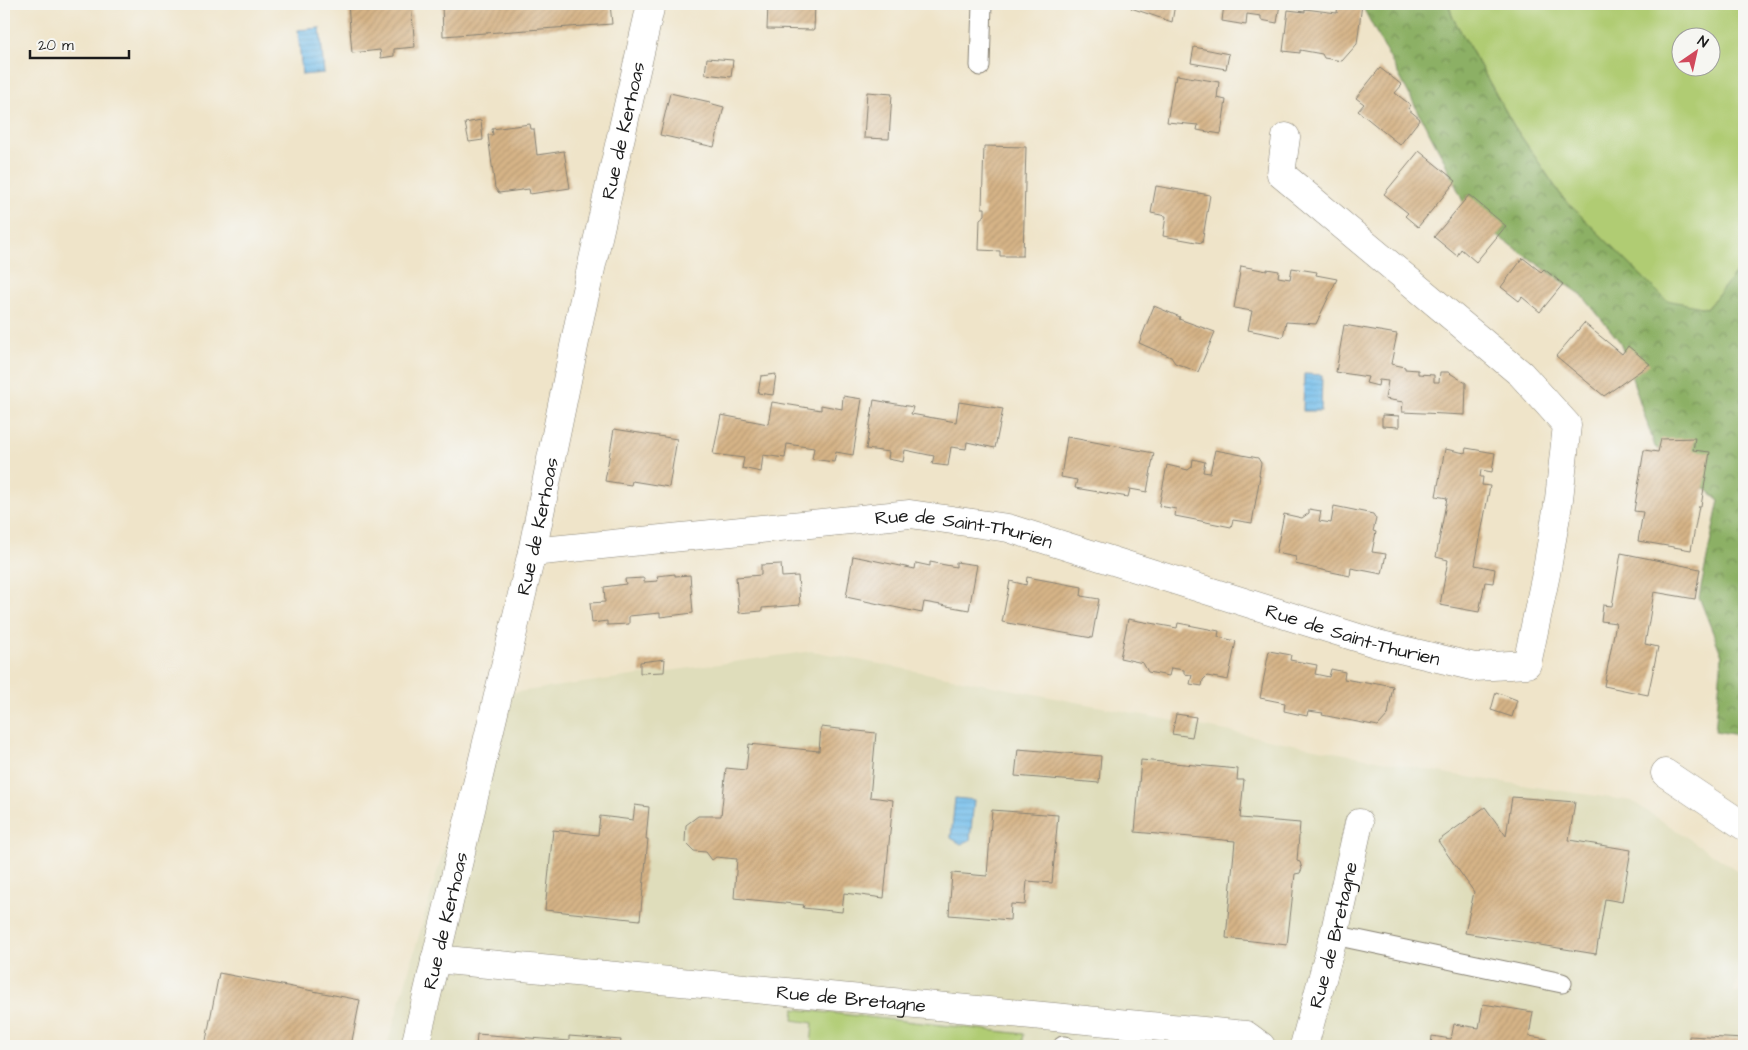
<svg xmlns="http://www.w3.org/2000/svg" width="1748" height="1050" font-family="'Architects Daughter',sans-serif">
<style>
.built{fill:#dfddbb}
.grass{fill:#b0cc73;stroke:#667448;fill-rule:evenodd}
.forest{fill:url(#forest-crowns);stroke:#546640}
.water{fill:url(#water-rules);stroke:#476c84}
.building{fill:url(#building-hatch)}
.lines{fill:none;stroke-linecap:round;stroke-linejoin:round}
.service-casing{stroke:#868072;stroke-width:21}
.minor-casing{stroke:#868072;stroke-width:29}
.service{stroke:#fff;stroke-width:19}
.minor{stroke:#fff;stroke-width:28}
.labels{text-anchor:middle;stroke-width:4;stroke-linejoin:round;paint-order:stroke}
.street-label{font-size:19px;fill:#1c1c1c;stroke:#f6f6f2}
</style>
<defs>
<pattern id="forest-crowns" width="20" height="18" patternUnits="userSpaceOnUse" patternTransform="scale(1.25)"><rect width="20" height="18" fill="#8cb065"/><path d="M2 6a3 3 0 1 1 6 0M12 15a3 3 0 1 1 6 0" fill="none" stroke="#728e52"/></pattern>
<pattern id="water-rules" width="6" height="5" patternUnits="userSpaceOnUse" patternTransform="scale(1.25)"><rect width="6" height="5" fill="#72bdeb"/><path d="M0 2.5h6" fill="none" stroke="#62a2c9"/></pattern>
<pattern id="building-hatch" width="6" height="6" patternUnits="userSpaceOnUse" patternTransform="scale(1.25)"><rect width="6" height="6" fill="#d6b487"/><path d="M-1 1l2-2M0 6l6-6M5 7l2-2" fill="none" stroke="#b79a74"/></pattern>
</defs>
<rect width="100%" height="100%" fill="#f6f6f2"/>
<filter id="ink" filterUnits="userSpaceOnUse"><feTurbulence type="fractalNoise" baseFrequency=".02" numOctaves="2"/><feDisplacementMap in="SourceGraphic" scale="10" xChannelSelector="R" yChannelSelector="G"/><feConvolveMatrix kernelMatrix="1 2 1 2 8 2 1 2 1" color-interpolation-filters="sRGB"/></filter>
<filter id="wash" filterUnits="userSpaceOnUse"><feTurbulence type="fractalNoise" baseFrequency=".0096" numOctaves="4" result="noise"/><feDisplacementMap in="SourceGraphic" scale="20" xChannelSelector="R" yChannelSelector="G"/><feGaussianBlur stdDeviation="1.12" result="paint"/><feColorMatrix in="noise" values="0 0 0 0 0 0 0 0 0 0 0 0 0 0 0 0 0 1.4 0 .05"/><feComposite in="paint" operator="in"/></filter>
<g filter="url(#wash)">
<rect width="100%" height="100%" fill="#efe4c9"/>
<polygon class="built" points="812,651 1454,775 1632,801 1744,875 1744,966 1733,992 1744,993 1744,1046 387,1046 488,696"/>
<g class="grass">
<path d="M1449 4H1744V263L1707 308 1666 301 1563 198 1514 126 1452 16ZM1680 38H1710V68H1680Z"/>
<polygon points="794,1009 1024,1034 1022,1046 811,1046 813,1023 793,1020"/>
</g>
<polygon class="forest" points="1361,4 1449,4 1452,16 1514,126 1563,198 1666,300 1707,308 1744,263 1744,736 1715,731 1722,656 1699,597 1719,500 1655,447 1620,342 1582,295 1470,217 1443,158"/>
<g class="water">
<polygon points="320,28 324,73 302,75 298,30"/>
<polygon points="1304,374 1322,375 1321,411 1303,411"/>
<polygon points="955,798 974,800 970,840 961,844 951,838"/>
</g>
<g id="blocks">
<g class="building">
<polygon points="348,4 411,4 415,47 394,49 394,56 381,58 380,50 352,53"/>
<polygon points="442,4 610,4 612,24 443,36"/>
<polygon points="768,4 815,4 814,30 767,29"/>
<polygon points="1133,4 1175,4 1172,22 1131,8"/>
<polygon points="1224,4 1280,4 1277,23 1261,20 1261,16 1247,14 1246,25 1222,21"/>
<polygon points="1338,4 1362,4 1357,44 1342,61 1324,58 1322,54 1300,50 1300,53 1283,51 1288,10 1305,12 1305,9 1337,13"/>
<polygon points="1194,47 1229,54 1226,69 1191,63"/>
<polygon points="707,58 733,60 731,77 705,74"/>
<polygon points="1380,68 1402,85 1395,93 1411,105 1408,109 1420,119 1400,145 1358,111 1364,104 1356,98"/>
<polygon points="1177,75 1219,82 1217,98 1226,100 1221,134 1197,130 1198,125 1167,122 1174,80 1176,81"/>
<polygon points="867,92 892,94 889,139 864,138"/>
<polygon points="670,93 710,102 709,103 724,107 714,147 660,135"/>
<polygon points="481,120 483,140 469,142 465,123"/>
<polygon points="530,124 531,129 534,129 537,155 564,151 570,188 530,194 529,189 499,193 495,188 488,135 493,135 492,129"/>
<polygon points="984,146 1026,147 1023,256 1000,256 1000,251 979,250 980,219 985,215 985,208 982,208"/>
<polygon points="1419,151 1456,181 1418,227 1405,216 1408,213 1384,194"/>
<polygon points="1156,186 1210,195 1202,243 1163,236 1166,216 1151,213"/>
<polygon points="1469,195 1506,226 1476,262 1461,249 1457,256 1434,237"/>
<polygon points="1523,258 1541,272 1544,269 1563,284 1540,312 1522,297 1519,301 1501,287"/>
<polygon points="1241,266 1267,271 1267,269 1279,271 1278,277 1290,279 1292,268 1317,272 1316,275 1337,279 1316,324 1286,322 1283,337 1248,330 1252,311 1234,308"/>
<polygon points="1154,306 1180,317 1179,319 1215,332 1198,372 1175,363 1171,357 1139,343"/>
<polygon points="1584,323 1622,354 1628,346 1650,364 1604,396 1556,356"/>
<polygon points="1344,325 1397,334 1391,364 1405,367 1405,369 1418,370 1418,374 1434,375 1434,382 1439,382 1440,372 1448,372 1466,383 1465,415 1402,412 1403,402 1385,399 1388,381 1379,380 1378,386 1366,383 1368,377 1336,372"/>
<polygon points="776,374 773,395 758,393 761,376"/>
<polygon points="843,396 862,399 853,455 836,452 834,462 812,459 814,448 787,444 785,458 763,455 761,472 742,468 744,458 713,454 721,415 768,424 772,402 821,410 821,405 842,409"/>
<polygon points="874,400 913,407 911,414 956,422 959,402 1003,409 995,448 967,442 966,449 951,447 948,466 932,464 934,456 905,450 903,462 888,459 889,452 866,449"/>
<polygon points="1382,415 1399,416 1399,427 1382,426"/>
<polygon points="614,429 677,439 669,487 632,481 631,485 605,481"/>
<polygon points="1067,437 1154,453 1147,492 1130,489 1128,497 1075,488 1077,480 1061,477"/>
<polygon points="1695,438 1693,450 1710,452 1701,506 1699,506 1691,550 1638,541 1643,512 1634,511 1644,450 1658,452 1661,439"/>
<polygon points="1466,448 1495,453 1492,472 1481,470 1480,477 1483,477 1482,485 1490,486 1475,565 1495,569 1493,583 1485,582 1479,612 1440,605 1448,560 1436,557 1447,498 1436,496 1445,449 1465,453"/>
<polygon points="1215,450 1258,458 1261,463 1259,475 1260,476 1252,523 1233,520 1231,527 1201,521 1175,516 1176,509 1159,506 1167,465 1188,470 1192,467 1193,459 1205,462 1203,472 1210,473"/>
<polygon points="1334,506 1373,514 1376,519 1373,531 1376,532 1372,552 1386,554 1382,574 1351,568 1350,576 1295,564 1296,557 1276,553 1284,514 1302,518 1309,513 1309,509 1321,511 1319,521 1331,523"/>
<polygon points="1621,553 1700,569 1695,599 1654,592 1645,644 1658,647 1648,695 1604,686 1616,623 1601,621 1603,605 1612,606"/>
<polygon points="853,556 915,569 916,563 930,566 930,562 956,567 956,562 977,565 969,610 924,602 922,613 846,597"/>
<polygon points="781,564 782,577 798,576 800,605 762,608 762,611 739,613 736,577 761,575 761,565"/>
<polygon points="675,574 675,576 690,575 693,613 660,617 660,613 629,616 629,624 607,625 607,621 592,623 590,603 605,602 604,587 626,584 625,579 644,578 644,582 658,581 657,576"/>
<polygon points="1027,577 1082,587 1081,596 1099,599 1092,638 1002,622 1010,581 1026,585"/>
<polygon points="1128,619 1177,628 1178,623 1219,631 1218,637 1236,641 1228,680 1207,676 1203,680 1202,686 1190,684 1192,675 1184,674 1184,670 1171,668 1169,676 1148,672 1143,663 1120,658"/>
<polygon points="1269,651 1291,655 1290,660 1317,665 1315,674 1329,677 1331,669 1345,672 1344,679 1372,684 1372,682 1393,686 1388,715 1378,726 1322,715 1323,713 1308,711 1307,716 1284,711 1285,703 1260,698"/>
<polygon points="665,659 664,672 640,673 640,662"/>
<polygon points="1496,692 1517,700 1512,717 1491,710"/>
<polygon points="1176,714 1196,717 1192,737 1172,734"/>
<polygon points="821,727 876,733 870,797 893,800 884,898 844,893 842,912 803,908 804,905 734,898 737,859 716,857 712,860 706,852 694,851 685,842 686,825 698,816 721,816 726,768 746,770 749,744 819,751"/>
<polygon points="1018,749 1101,756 1099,783 1015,776"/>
<polygon points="1141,760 1238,769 1237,780 1244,780 1240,818 1300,823 1297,861 1300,862 1302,869 1300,873 1295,874 1287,945 1226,938 1235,841 1135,832"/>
<polygon points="1512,797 1575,802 1569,840 1631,850 1622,902 1605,899 1596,954 1465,933 1474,892 1438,841 1485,807 1506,836"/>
<polygon points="635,805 649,807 646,839 648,839 640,920 545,910 553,830 598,835 600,816 633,820"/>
<polygon points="992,810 1058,815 1052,883 1027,881 1025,905 1011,904 1010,920 949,915 952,873 987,876"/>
<polygon points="219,973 360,1000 351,1046 205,1046"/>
<polygon points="1483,1004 1533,1012 1529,1036 1547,1039 1545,1046 1431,1046 1432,1036 1451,1039 1454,1024 1479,1028"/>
<polygon points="477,1034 569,1041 569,1036 621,1040 620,1046 476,1046"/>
<polygon points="1689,1036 1744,1039 1744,1046 1689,1046"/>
</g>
</g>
</g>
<g filter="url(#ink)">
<use href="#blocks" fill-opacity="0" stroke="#868072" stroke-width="1"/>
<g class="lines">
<g class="service-casing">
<g id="service">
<polyline points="980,66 982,4"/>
<polyline points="1334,935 1562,983"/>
<polyline points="1063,1046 1065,1046"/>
</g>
</g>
<g class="minor-casing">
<g id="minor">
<path id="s1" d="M532 552 910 514 1008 528 1378 644 1475 667 1527 664 1546 574 1559 499 1567 425 1521 374 1281 174 1286 137"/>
<polyline points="1665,773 1744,826"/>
<path id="s2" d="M435 959 1246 1035 1261 1046"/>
<path id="s3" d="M415 1046 532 552 580 317 651 4"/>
<path id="s4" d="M1304 1046 1334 935 1359 823"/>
</g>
</g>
<use href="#service" class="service"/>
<use href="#minor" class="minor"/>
</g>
</g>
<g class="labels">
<g class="street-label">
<text dy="7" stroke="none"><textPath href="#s3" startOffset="939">Rue de Kerhoas</textPath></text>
<text dy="7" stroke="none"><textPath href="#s3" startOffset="534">Rue de Kerhoas</textPath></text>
<text dy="7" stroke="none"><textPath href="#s1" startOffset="435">Rue de Saint-Thurien</textPath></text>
<text dy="7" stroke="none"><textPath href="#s1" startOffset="840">Rue de Saint-Thurien</textPath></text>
<text dy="7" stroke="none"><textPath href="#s3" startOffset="129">Rue de Kerhoas</textPath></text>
<text dy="7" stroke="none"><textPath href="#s4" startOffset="115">Rue de Bretagne</textPath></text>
<text dy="7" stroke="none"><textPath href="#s2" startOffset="418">Rue de Bretagne</textPath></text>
</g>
</g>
<rect width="1748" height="1050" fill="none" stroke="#f6f6f2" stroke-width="20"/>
<g transform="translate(1696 52) rotate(34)"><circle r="24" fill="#f6f6f2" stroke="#9f9f9c"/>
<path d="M0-4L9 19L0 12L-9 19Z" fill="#d1495b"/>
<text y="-8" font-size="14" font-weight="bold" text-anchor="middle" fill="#1c1c1c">N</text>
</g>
<path d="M30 50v8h99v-8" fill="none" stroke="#1c1c1c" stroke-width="2.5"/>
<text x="38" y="50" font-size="15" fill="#1c1c1c" stroke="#f6f6f2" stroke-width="4" paint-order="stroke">20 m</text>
</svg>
